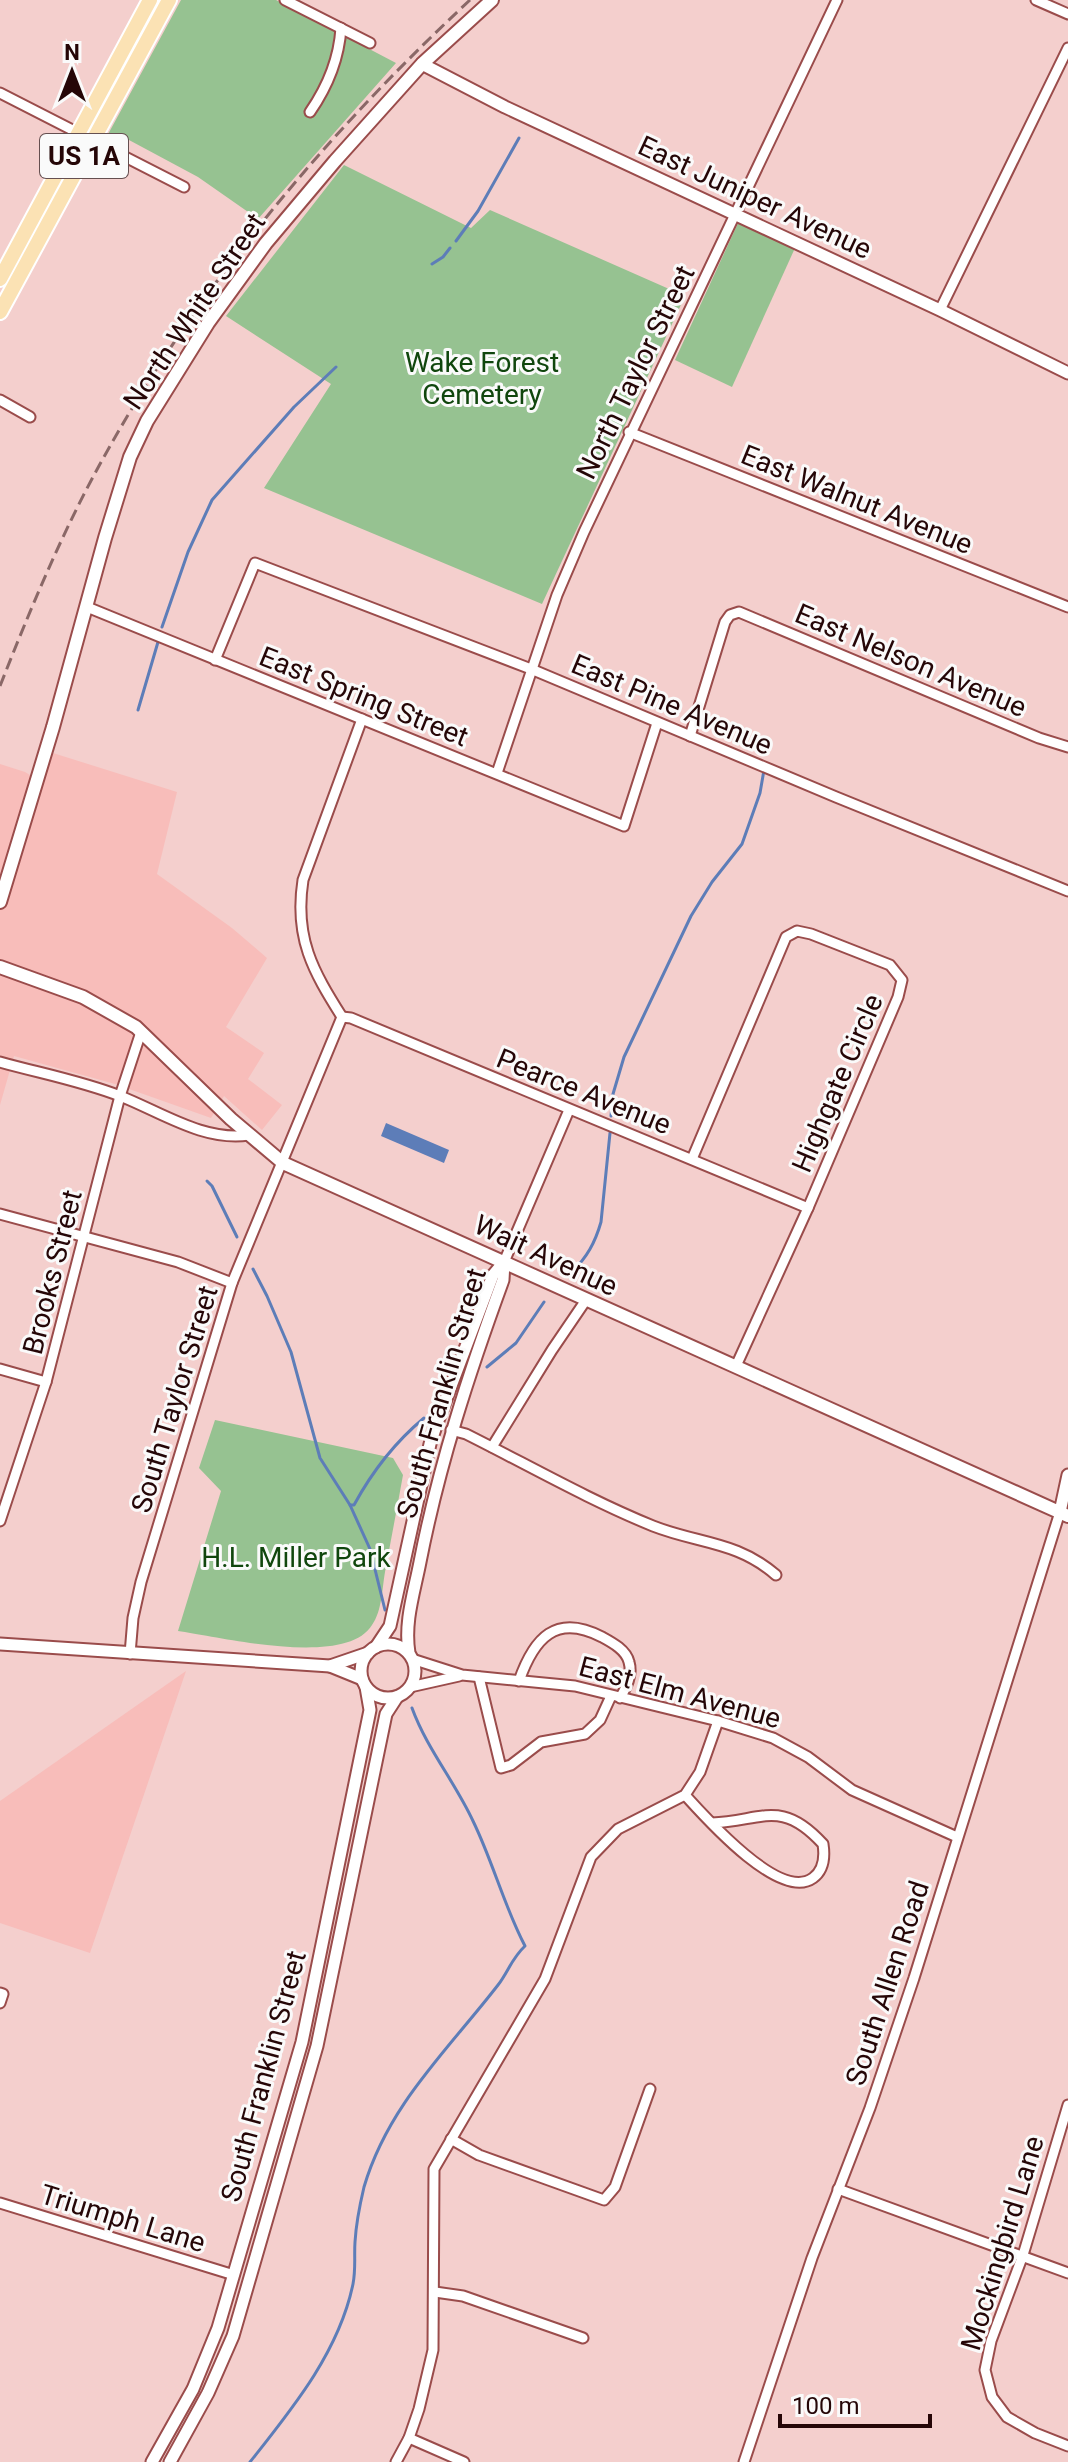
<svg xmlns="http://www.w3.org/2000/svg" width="1068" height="2462" font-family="Roboto,sans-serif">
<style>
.built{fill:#f8bdba}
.green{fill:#96c291}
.water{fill:#5d7db8}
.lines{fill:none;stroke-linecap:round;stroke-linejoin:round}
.stream{stroke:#5d7db8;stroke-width:3}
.minor-casing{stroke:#9a4c4b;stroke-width:13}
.tertiary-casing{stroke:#9a4c4b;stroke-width:15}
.secondary-casing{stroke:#9a4c4b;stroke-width:16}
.primary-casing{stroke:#fff;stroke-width:18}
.minor{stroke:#fff;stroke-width:9}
.tertiary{stroke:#fff;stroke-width:11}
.secondary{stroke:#fff;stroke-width:12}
.primary{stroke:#fbe2b4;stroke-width:14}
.rail{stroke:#8a6867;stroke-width:3;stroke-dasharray:12 6;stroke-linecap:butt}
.labels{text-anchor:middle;stroke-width:6;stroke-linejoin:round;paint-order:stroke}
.shield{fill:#fafafa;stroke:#654f50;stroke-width:2}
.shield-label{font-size:26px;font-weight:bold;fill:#250607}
.street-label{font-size:28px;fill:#250607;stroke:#fafafa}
.park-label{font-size:28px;fill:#10460d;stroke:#fafafa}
</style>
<rect width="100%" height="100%" fill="#f4cfcd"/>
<g class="built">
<polygon points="53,753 177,792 157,874 232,928 267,958 226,1027 264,1053 248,1079 282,1105 262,1130 224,1096 211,1118 115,1084 14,1056 0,1105 0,764 25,772 43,783"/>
<polygon points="186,1671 90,1953 0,1923 0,1801"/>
</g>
<g class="green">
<polygon points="181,0 276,0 396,63 258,219 198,177 129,140 124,149 106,138"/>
<polygon points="344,165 471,228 490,210 685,296 542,604 264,488 331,384 226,316"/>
<polygon points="739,221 795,248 732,387 675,360"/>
<path d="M215 1420 393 1458 403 1475C397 1508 391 1540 385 1572 382 1589 382 1611 372 1625 346 1668 221 1637 178 1631L221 1491 199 1468Z"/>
</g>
<polygon class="water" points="386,1123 449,1150 444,1163 381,1136"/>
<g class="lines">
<g class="stream">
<polyline points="456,241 478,211 519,138"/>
<polyline points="432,264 443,257 450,248"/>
<polyline points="162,627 188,552 212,500 294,407 336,367"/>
<polyline points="138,710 158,642"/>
<polyline points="611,1116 613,1094 624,1057 691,916 712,882 742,844 760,793 764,770"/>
<polyline points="207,1181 212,1186 237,1237"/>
<polyline points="253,1269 267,1296 291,1352 320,1458 350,1505 370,1549 385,1610"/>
<path d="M572 1272C587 1257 595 1243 601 1222L610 1133"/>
<polyline points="487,1367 516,1343 544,1302"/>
<path d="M350 1505H354C373 1470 394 1443 424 1418"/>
<path d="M250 2462C292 2409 339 2352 353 2284 356 2269 354 2256 355 2242 356 2224 360 2204 364 2187 388 2105 447 2051 498 1985 508 1972 512 1958 525 1946 504 1906 493 1862 473 1821 455 1782 427 1749 412 1708"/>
</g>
<g class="minor-casing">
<g id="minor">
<polyline points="285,0 370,43"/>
<polyline points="1036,0 1068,14"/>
<polyline points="0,93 184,187"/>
<path d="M310 112C328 86 339 59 341 28"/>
<polyline points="940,310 1068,48"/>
<polyline points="0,400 30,417"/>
<polyline points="629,432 1068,607"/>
<polyline points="87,607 624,826 657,723"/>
<polyline points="215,660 255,563 531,669 836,797 1068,891"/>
<polyline points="690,736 725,622 730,615 739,612 1039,738 1068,747"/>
<polyline points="497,773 557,595 584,532 837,0"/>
<polyline points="342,1017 351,1018 808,1208"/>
<path d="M342 1017C313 971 294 938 303 880L362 719"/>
<path d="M0 1062C39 1073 82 1081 120 1096 161 1112 204 1142 249 1135"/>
<polyline points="692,1159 786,937 797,931 811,934 890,965 902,980 898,997 808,1208 736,1366"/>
<polyline points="0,1214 178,1262 232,1283"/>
<polyline points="504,1262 569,1110"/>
<polyline points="0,1369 46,1382"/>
<path d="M451 1430 466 1434C528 1465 589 1500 653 1526 699 1544 737 1541 776 1575"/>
<polyline points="492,1447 552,1350 586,1300"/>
<polyline points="0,1521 46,1382 120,1096 141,1032"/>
<polyline points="130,1654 133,1618 141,1582 232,1283 342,1017"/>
<polyline points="412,1659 462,1675 575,1686 718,1721 773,1738 808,1757 852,1790 957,1837"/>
<polyline points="479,1677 501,1768 511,1765 541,1742 585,1734 600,1720 611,1696"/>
<path d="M519 1681C534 1638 556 1613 602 1637 613 1643 626 1650 629 1662 633 1675 626 1688 620 1698"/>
<polyline points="410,1687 459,1676"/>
<path d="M685 1795C705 1817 780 1902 813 1878 824 1870 825 1857 823 1844 781 1798 762 1821 712 1823"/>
<polyline points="0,1993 3,1994 0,2003"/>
<polyline points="1068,2105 1023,2255 991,2341 985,2370 992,2397 1007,2417 1035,2433 1068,2446"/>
<polyline points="451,2139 479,2155 604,2200 615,2187 650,2089"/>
<polyline points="838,2189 1068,2273"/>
<polyline points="0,2203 234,2275"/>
<polyline points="435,2292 463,2296 583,2338"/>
<polyline points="409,2438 464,2462"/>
<polyline points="396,2462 409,2438 419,2409 433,2350 434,2169 545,1979 591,1857 618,1829 685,1795 700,1772 718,1721"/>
<polyline points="744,2462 812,2258 870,2108 914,1978 1060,1512"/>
</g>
</g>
<g class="tertiary-casing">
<g id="tertiary">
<polyline points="422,64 505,107 940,310 1068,373"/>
<polyline points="1060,1512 1068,1475"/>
<circle cx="388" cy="1671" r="27"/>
<polyline points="0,1644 330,1666 368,1653"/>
<polyline points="376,1647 390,1626 430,1444 437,1423 493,1275 504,1262"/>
<path d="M409 1653C404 1622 414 1593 420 1562 439 1465 469 1373 503 1280L504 1262"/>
<polyline points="330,1666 362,1679"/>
<polyline points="152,2462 193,2389 218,2328 302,2042 370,1710 366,1687"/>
<polyline points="170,2462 208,2393 233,2336 317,2046 386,1714 397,1697"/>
</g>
</g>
<g class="secondary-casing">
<g id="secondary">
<polyline points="0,902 53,727 105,538 130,457 147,421 208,323 266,243 335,161 422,64 492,0"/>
<polyline points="0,967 83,997 136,1027 231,1119 283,1163 1068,1516"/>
</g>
</g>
<g class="primary-casing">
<g id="primary">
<polyline points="0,279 150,0"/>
<polyline points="0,312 169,0"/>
</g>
</g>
<use href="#minor" class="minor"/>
<use href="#tertiary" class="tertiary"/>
<use href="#secondary" class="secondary"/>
<use href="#primary" class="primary"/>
<path class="rail" d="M0 686C30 610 61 535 100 464 196 289 324 136 470 0"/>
</g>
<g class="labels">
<rect class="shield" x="40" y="134" width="88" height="44" rx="6"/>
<g class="shield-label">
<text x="84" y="165">US 1A</text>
</g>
<g class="street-label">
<text transform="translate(755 197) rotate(25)" y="10">East Juniper Avenue</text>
<text transform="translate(194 311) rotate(-56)" y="10">North White Street</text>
<text transform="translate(635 372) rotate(-64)" y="10">North Taylor Street</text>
<text transform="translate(857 499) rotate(22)" y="10">East Walnut Avenue</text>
<text transform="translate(911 660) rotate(23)" y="10">East Nelson Avenue</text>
<text transform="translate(364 696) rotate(22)" y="10">East Spring Street</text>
<text transform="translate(672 704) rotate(23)" y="10">East Pine Avenue</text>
<text transform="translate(837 1083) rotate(-67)" y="10">Highgate Circle</text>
<text transform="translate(584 1091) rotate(22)" y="10">Pearce Avenue</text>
<text transform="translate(546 1255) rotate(25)" y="10">Wait Avenue</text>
<text transform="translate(52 1272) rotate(-76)" y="10">Brooks Street</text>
<text transform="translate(441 1393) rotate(-74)" y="10">South Franklin Street</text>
<text transform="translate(174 1399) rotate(-73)" y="10">South Taylor Street</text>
<text transform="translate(680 1692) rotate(15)" y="10">East Elm Avenue</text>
<text transform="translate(887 1983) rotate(-72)" y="10">South Allen Road</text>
<text transform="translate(263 2076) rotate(-75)" y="10">South Franklin Street</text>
<text transform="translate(123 2218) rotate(17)" y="10">Triumph Lane</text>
<text transform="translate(1002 2243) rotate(-73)" y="10">Mockingbird Lane</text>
</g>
<g class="park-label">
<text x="482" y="372">Wake Forest<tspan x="482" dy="32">Cemetery</tspan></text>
<text x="296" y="1567">H.L. Miller Park</text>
</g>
</g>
<g transform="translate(72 72)" stroke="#fafafa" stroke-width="6" paint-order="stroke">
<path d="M0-6L14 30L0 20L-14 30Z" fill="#250607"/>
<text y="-12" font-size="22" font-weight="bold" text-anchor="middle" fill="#250607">N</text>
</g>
<path d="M780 2414v12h150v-12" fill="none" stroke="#250607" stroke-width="4"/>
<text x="792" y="2414" font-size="24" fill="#250607" stroke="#fafafa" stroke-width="6" paint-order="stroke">100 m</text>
</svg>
